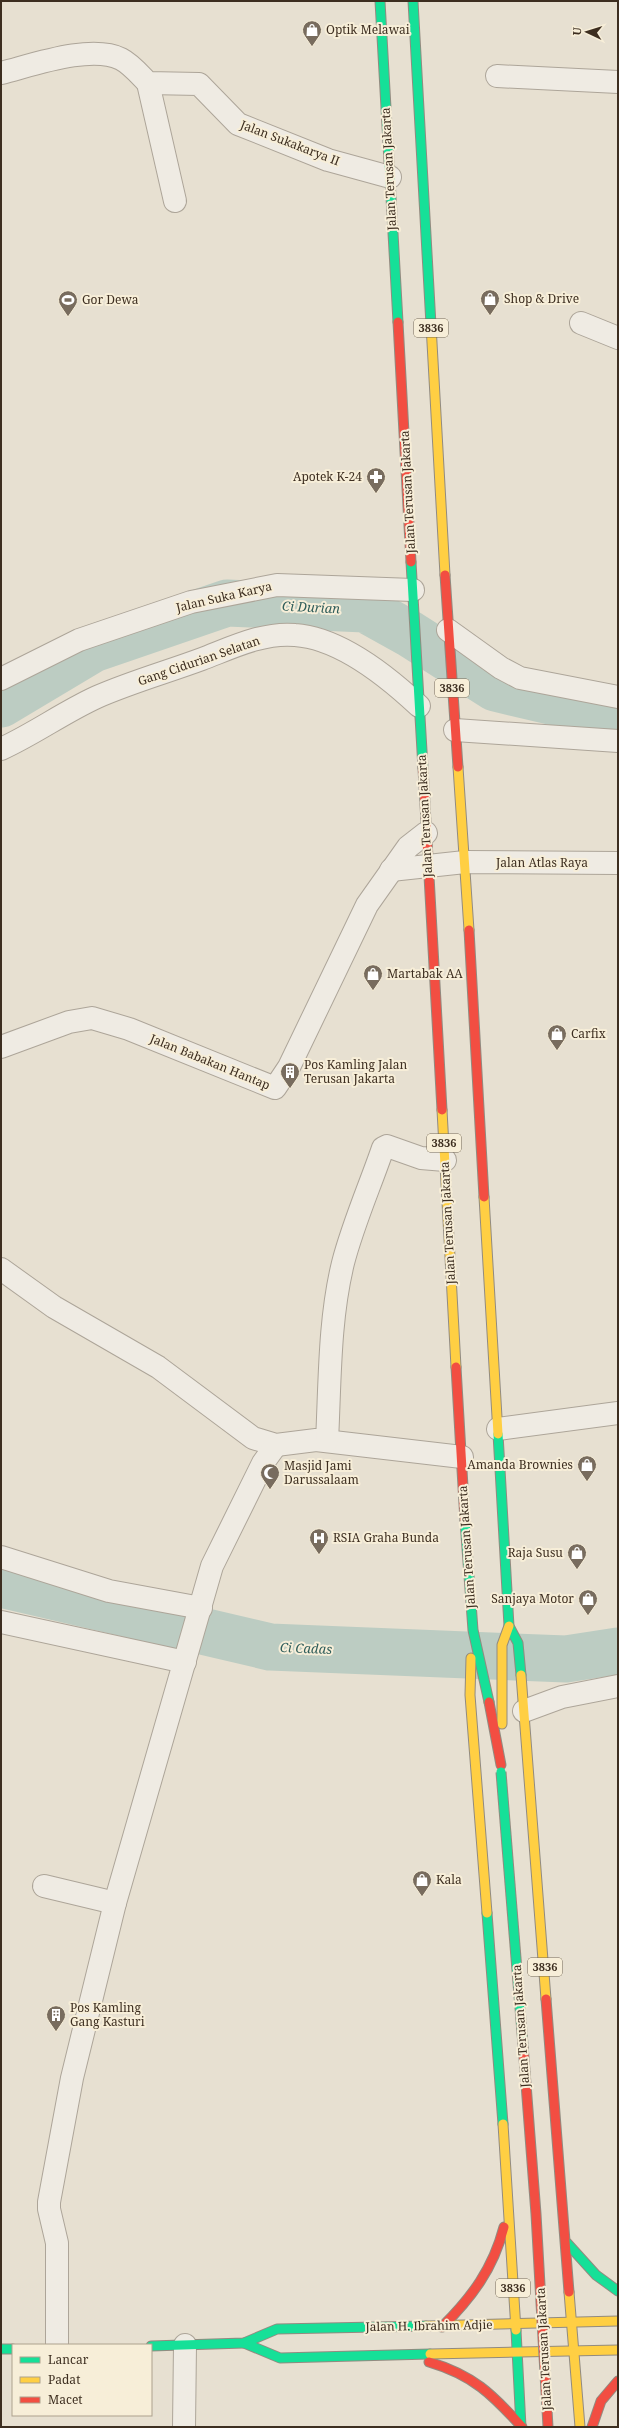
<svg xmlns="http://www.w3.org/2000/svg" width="619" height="2428" font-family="'Noto Serif',serif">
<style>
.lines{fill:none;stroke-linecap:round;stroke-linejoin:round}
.river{stroke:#bcccc2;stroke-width:47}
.street-casing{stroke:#ada599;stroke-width:24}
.fast-casing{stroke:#928b80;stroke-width:11}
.slow-casing{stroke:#928b80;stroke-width:11}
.jam-casing{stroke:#928b80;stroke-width:11}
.street{stroke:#efebe3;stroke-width:22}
.fast{stroke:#16e098;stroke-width:9}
.slow{stroke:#ffcf43;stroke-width:9}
.jam{stroke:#f24e42;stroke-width:9}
.fast-bridge-casing{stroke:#928b80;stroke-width:11;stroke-linecap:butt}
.jam-bridge-casing{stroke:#928b80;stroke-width:11;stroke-linecap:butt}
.fast-bridge{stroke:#16e098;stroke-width:9}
.jam-bridge{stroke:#f24e42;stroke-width:9}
.labels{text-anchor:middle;stroke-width:4;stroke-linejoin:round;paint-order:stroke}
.shield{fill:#f7eed8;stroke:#756857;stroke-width:1}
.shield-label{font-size:11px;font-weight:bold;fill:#3d2e20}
.poi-label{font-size:12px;fill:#3d2e20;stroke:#f7eed8;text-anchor:start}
.street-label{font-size:12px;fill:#3d2e20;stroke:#f7eed8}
.water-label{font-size:13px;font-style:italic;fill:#2f5d5a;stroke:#f7eed8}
</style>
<rect width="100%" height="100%" fill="#e7e0d1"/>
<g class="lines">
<g class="river">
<polyline points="1,704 93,649 227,603 365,609 410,634 495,688 618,717"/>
<polyline points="1,1584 270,1647 566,1659 618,1651"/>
</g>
<g class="street-casing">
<g id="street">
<path d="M1 73C33 65 91 44 121 59 131 64 140 75 148 83L199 84 238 124 328 160 390 177"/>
<polyline points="497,76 618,82"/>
<polyline points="148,83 175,201"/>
<polyline points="581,323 618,338"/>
<polyline points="448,630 501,668 520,678 618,697"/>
<polyline points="1,679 79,640 191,602 277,585 413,590"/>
<polyline points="455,730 618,741"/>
<path d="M1 749C34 734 64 712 97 697 131 682 167 672 202 659 231 648 263 632 295 635 340 638 388 677 419 706"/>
<polyline points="391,870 465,862 618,863"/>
<polyline points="1,1047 69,1022 92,1018 129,1029 275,1088 289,1067 367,905 408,847 426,833"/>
<polyline points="1,1269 54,1307 158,1367 253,1438 276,1445 316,1440 462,1457"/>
<polyline points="498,1429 618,1413"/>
<path d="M327 1441C330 1382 329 1320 343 1263 353 1224 370 1186 383 1148L387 1146 421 1158 445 1160"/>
<polyline points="1,1557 109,1591 201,1608"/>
<polyline points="1,1622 185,1662"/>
<polyline points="524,1711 562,1697 618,1686"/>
<polyline points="44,1886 115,1903"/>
<polyline points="57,2345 57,2243 49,2209 49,2202 72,2078 115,1903 212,1566 263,1463 276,1445"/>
<polyline points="184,2427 185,2345"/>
</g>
</g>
<g class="fast-casing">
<g id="fast">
<polyline points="380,1 398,322"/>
<polyline points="413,1 431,325"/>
<polyline points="411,562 423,768"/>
<polyline points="498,1434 509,1626 518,1643 521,1675"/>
<polyline points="465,1521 473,1630 489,1702"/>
<polyline points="487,1913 503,2124"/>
<polyline points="567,2243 596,2275 618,2291"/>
<polyline points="516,2330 521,2427"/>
<polyline points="244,2343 280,2358 430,2354"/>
<polyline points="151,2346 244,2343 277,2329 426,2326"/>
<polyline points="1,2349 13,2349"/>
</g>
</g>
<g class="slow-casing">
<g id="slow">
<polyline points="431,325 445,575"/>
<polyline points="458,767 469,930"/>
<polyline points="442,1110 456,1367"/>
<polyline points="484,1197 498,1434"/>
<polyline points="471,1658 470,1695 487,1913"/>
<polyline points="521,1675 546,1999"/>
<polyline points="502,1724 502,1645 509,1626"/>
<polyline points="503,2124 516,2330"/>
<polyline points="569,2292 580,2427"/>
<polyline points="426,2326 618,2321"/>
<polyline points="430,2354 618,2350"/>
</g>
</g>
<g class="jam-casing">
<g id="jam">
<polyline points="398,322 411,562"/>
<polyline points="445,575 458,767"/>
<polyline points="423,768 442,1110"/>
<polyline points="469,930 484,1197"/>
<polyline points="456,1367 465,1521"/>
<polyline points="489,1702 501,1765"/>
<polyline points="546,1999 569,2292"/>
<path d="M442 2327C472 2297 493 2269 504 2227"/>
<path d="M429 2362C473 2375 492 2394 522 2427"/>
<polyline points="592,2427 601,2401 618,2381"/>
</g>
</g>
<use href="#street" class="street"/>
<use href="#fast" class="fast"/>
<use href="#slow" class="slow"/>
<use href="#jam" class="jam"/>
<g class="fast-bridge-casing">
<polyline id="fast-bridge" points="501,1772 523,2045"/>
</g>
<g class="jam-bridge-casing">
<polyline id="jam-bridge" points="523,2045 536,2214 548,2427"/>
</g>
<use href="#fast-bridge" class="fast-bridge"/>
<use href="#jam-bridge" class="jam-bridge"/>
</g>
<defs>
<g id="shop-pin" transform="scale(1)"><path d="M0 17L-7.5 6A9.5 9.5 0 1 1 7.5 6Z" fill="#786c5e" stroke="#f7eed8"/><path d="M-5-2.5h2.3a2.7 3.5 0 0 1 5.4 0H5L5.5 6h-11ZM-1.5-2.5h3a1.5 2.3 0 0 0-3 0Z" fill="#fff"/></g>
<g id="stadium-pin" transform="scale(1)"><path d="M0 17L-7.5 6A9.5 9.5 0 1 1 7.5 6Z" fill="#786c5e" stroke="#f7eed8"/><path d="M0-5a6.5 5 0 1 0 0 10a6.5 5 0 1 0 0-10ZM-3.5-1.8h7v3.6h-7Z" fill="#fff"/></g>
<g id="pharmacy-pin" transform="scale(1)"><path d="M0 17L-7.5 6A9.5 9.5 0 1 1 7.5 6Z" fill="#786c5e" stroke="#f7eed8"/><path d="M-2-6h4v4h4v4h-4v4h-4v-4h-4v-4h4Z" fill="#fff"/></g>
<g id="building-pin" transform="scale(1)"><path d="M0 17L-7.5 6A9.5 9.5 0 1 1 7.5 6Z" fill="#786c5e" stroke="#f7eed8"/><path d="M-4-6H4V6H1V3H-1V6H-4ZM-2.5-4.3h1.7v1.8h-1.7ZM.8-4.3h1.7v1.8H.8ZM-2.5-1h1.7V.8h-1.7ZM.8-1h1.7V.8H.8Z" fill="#fff"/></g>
<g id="mosque-pin" transform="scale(1)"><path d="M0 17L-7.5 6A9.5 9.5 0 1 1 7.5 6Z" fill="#786c5e" stroke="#f7eed8"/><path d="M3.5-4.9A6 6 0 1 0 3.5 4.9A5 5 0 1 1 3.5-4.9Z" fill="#fff"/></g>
<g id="hospital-pin" transform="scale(1)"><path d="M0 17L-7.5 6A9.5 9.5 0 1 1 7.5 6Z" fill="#786c5e" stroke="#f7eed8"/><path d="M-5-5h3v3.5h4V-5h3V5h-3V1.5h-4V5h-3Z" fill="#fff"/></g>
</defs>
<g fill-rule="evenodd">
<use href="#shop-pin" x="312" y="30"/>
<use href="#shop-pin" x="490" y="299"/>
<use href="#stadium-pin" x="68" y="300"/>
<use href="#pharmacy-pin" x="376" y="477"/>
<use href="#shop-pin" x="373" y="974"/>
<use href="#shop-pin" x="557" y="1034"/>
<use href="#building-pin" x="290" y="1072"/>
<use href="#shop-pin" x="587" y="1465"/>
<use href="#mosque-pin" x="270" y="1473"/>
<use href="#hospital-pin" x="319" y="1538"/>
<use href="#shop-pin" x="577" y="1553"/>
<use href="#shop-pin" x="588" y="1599"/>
<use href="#shop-pin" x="422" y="1880"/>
<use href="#building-pin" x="56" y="2015"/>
</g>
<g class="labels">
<g class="shield">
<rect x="414" y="319" width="34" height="18" rx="3"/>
<rect x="435" y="679" width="34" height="18" rx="3"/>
<rect x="427" y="1134" width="34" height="18" rx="3"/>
<rect x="528" y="1958" width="34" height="18" rx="3"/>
<rect x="496" y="2279" width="34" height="18" rx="3"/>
</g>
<g class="shield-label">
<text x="431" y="332">3836</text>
<text x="452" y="692">3836</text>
<text x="444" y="1147">3836</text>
<text x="545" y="1971">3836</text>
<text x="513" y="2292">3836</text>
</g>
<g class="poi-label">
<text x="326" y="34">Optik Melawai</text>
<text x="504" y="303">Shop &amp; Drive</text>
<text x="82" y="304">Gor Dewa</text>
<text x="362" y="481" text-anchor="end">Apotek K-24</text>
<text x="387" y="978">Martabak AA</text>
<text x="571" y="1038">Carfix</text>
<text x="304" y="1069">Pos Kamling Jalan<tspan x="304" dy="14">Terusan Jakarta</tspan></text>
<text x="573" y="1469" text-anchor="end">Amanda Brownies</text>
<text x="284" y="1470">Masjid Jami<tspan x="284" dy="14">Darussalaam</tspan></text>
<text x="333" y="1542">RSIA Graha Bunda</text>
<text x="563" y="1557" text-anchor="end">Raja Susu</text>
<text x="574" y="1603" text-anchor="end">Sanjaya Motor</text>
<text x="436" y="1884">Kala</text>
<text x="70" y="2012">Pos Kamling<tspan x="70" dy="14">Gang Kasturi</tspan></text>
</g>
<g class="street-label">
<text transform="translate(290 143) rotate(21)" y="4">Jalan Sukakarya II</text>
<text transform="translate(389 169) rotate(-93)" y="4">Jalan Terusan Jakarta</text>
<text transform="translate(408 492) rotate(-93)" y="4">Jalan Terusan Jakarta</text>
<text transform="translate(224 597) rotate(-13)" y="4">Jalan Suka Karya</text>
<text transform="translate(199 661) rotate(-19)" y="4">Gang Cidurian Selatan</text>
<text transform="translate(425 816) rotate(-93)" y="4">Jalan Terusan Jakarta</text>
<text x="542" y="867">Jalan Atlas Raya</text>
<text transform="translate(210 1062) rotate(22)" y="4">Jalan Babakan Hantap</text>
<text transform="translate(448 1223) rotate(-93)" y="4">Jalan Terusan Jakarta</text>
<text transform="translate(467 1547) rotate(-94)" y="4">Jalan Terusan Jakarta</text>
<text transform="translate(521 2026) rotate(-94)" y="4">Jalan Terusan Jakarta</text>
<text transform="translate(429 2326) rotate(-1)" y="4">Jalan H. Ibrahim Adjie</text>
<text transform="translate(544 2349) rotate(-93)" y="4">Jalan Terusan Jakarta</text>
</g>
<g class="water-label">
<text transform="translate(311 607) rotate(3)" y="5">Ci Durian</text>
<text transform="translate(306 1648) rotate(2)" y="5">Ci Cadas</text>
</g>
</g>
<rect width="619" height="2428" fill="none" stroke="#3d2e20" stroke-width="4"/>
<rect x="12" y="2344" width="140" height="72" fill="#f7eed8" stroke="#ada18e"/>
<rect x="20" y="2357" width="20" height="6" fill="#16e098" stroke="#ada18e"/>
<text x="48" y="2364" font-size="12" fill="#3d2e20">Lancar</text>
<rect x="20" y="2377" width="20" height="6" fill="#ffcf43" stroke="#ada18e"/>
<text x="48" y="2384" font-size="12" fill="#3d2e20">Padat</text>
<rect x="20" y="2397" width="20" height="6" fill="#f24e42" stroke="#ada18e"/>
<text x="48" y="2404" font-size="12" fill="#3d2e20">Macet</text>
<g transform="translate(587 32) rotate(274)" stroke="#f7eed8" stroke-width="3" paint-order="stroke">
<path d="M0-3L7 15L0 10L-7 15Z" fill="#3d2e20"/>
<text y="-6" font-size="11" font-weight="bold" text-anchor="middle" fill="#3d2e20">U</text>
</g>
</svg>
